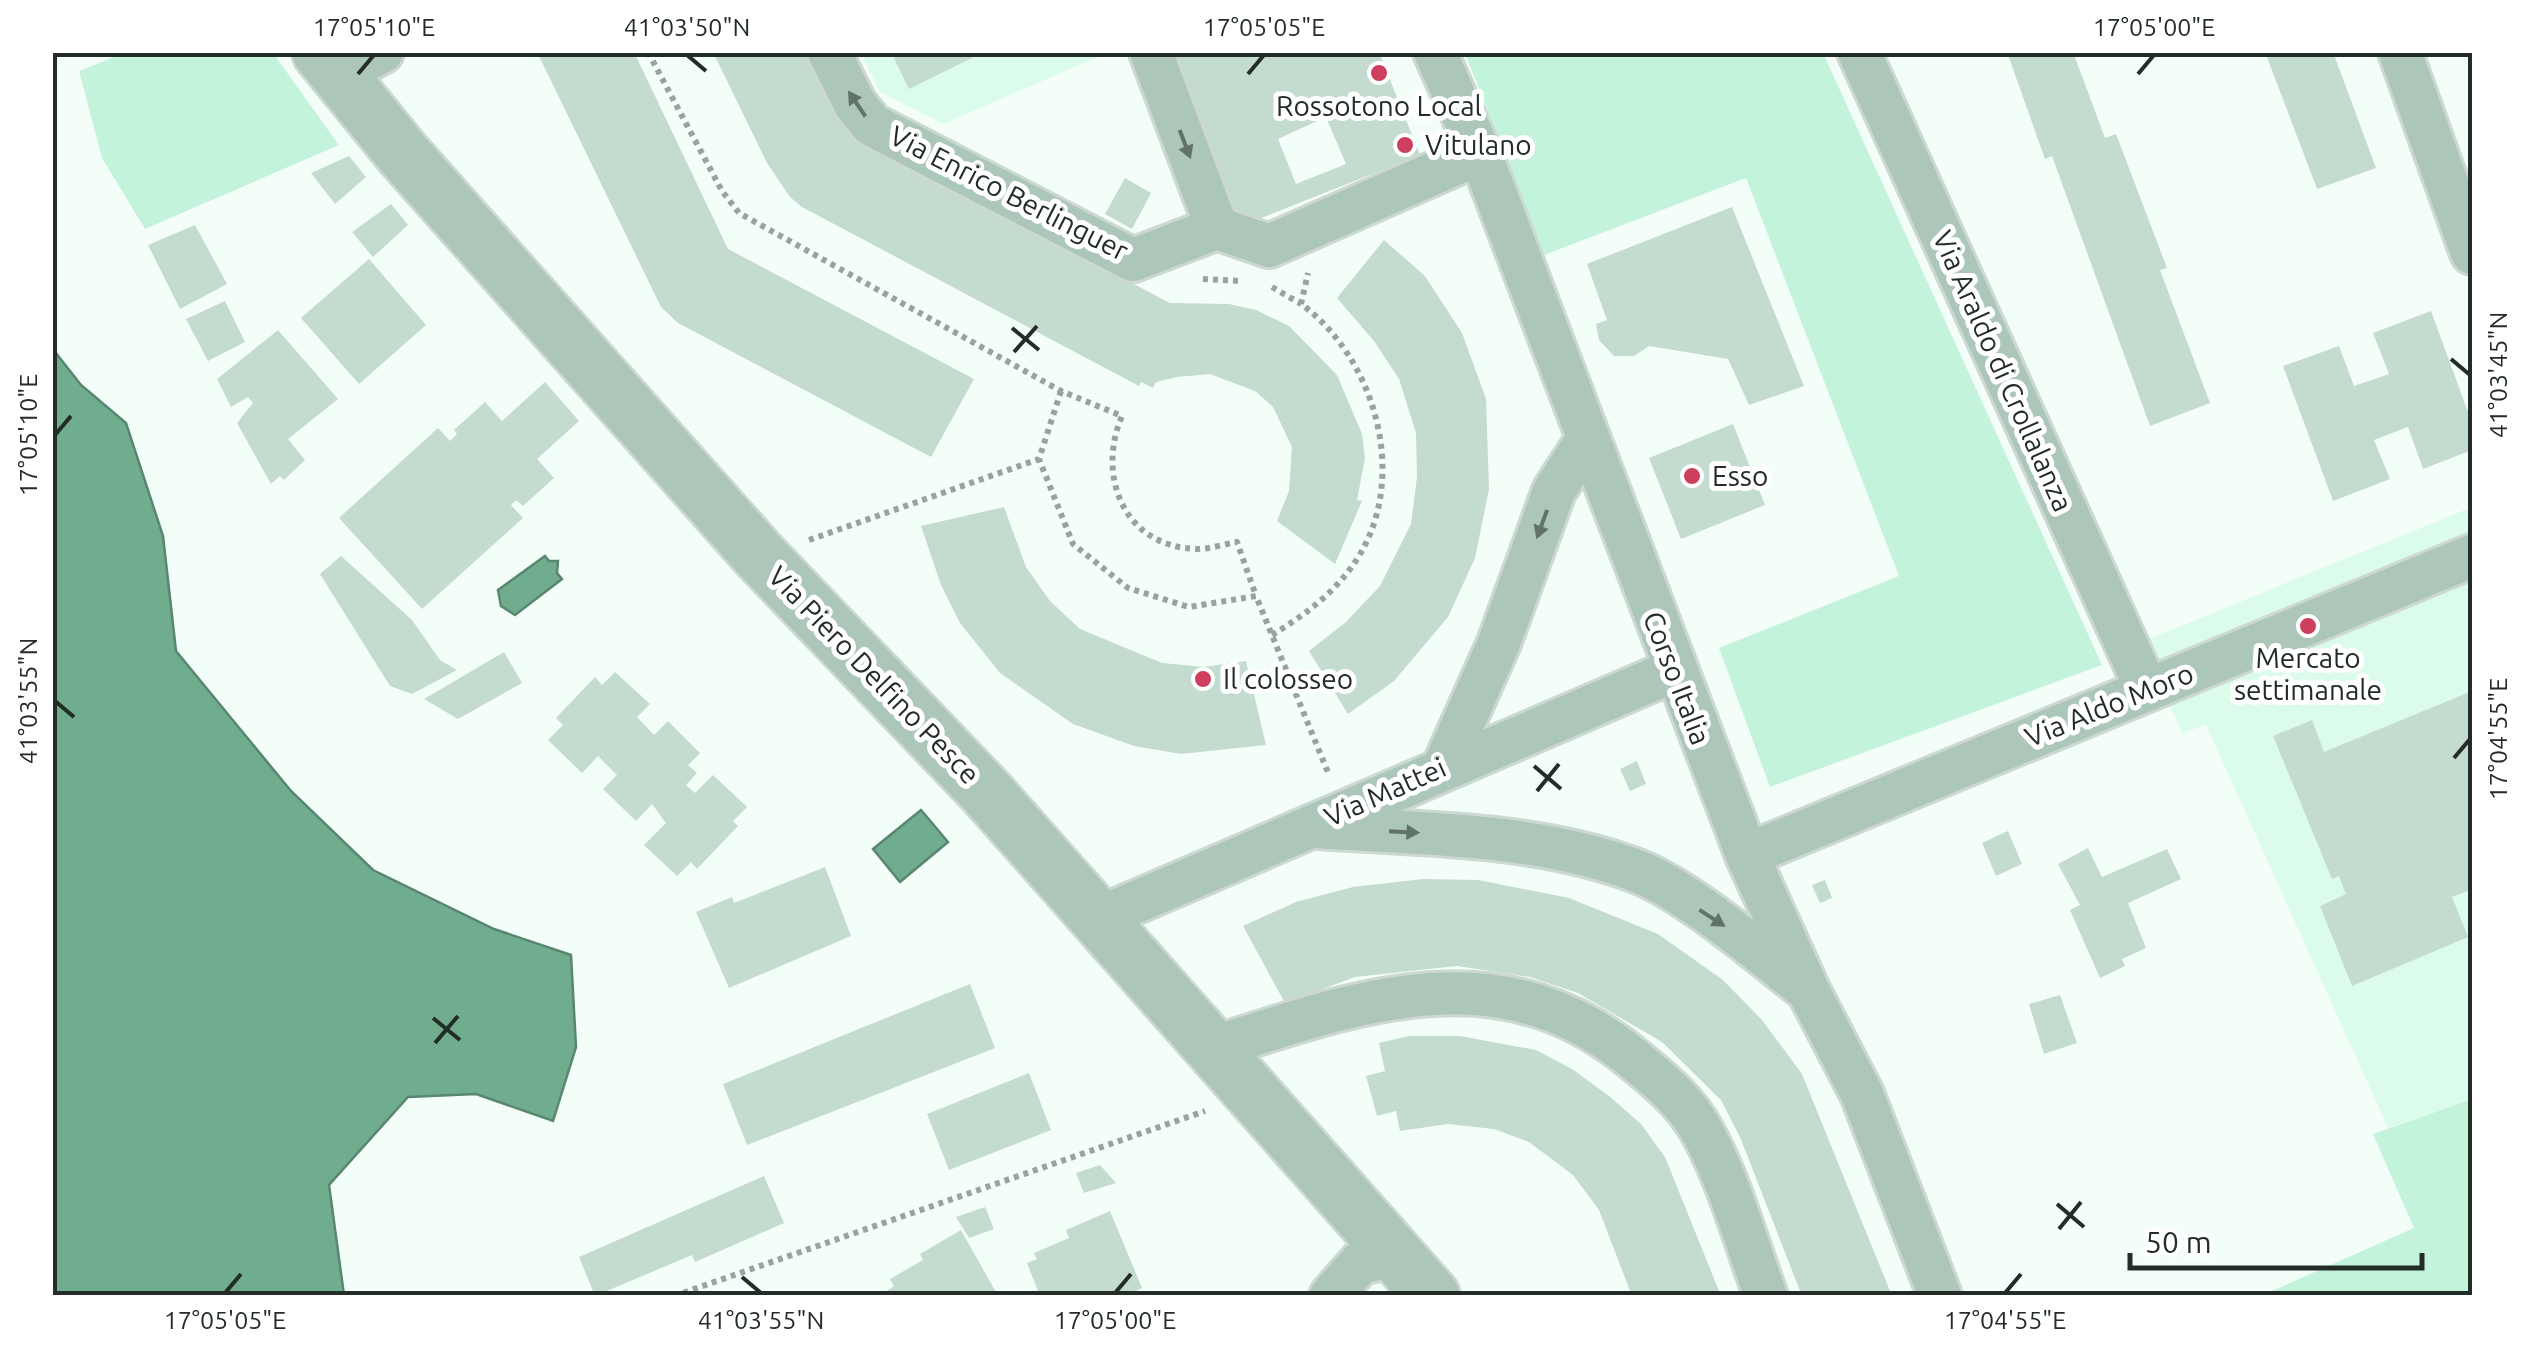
<svg xmlns="http://www.w3.org/2000/svg" width="2525" height="1348" font-family="Ubuntu,sans-serif">
<style>
.built{fill:#dcfceb}
.green{fill:#c3f4db}
.water{fill:#70ad8f;stroke:#598670;stroke-width:2.5}
.building{fill:#c4dbcf;fill-rule:evenodd}
.lines{fill:none;stroke-linecap:round;stroke-linejoin:round}
.minor-casing{stroke:#ced8d3;stroke-width:48}
.tertiary-casing{stroke:#ced8d3;stroke-width:60}
.path{stroke:#99a39e;stroke-width:6;stroke-dasharray:5 5;stroke-linecap:butt}
.minor{stroke:#acc7b9;stroke-width:42}
.tertiary{stroke:#acc7b9;stroke-width:55}
.oneway{fill:#617269}
.ticks{fill:none;stroke:#232c27;stroke-width:4}
.poi-dot{fill:#ce3f5d;stroke:#fff;stroke-width:4}
.labels{text-anchor:middle;stroke-width:10;stroke-linejoin:round;paint-order:stroke}
.poi-label{font-size:28px;fill:#232c27;stroke:#fff;text-anchor:start}
.street-label{font-size:28px;fill:#232c27;stroke:#fff}
.neatline{fill:none;stroke:#232c27;stroke-width:4}
.ticks-label{font-size:25px;text-anchor:middle;fill:#232c27}
</style>
<rect width="100%" height="100%" fill="#f4fef9"/>
<g class="built">
<polygon points="861,53 1107,53 943,124 880,92"/>
<polygon points="2472,507 2472,1099 2388,1128 2206,725 2182,733 2142,642"/>
</g>
<g class="green">
<polygon points="124,53 273,53 339,145 145,229 102,158 79,71"/>
<polygon points="1465,53 1823,53 2102,665 1770,787 1719,648 1899,576 1746,178 1544,255"/>
<polygon points="2472,1099 2472,1295 2263,1295 2414,1228 2373,1134"/>
</g>
<g class="water">
<polygon points="52,348 81,385 126,423 163,536 176,651 291,791 373,870 494,929 571,955 576,1047 553,1121 476,1094 408,1097 329,1185 344,1295 53,1295"/>
<polygon points="545,556 549,561 558,561 557,573 562,579 515,615 501,606 498,590"/>
<polygon points="921,810 948,842 900,882 873,849"/>
</g>
<g class="building">
<polygon points="634,52 728,249 974,379 931,457 678,323 661,307 538,54"/>
<polygon points="713,52 813,52 852,135 1170,303 1229,304 1256,310 1289,326 1337,375 1362,434 1365,458 1357,500 1362,501 1335,564 1277,521 1289,491 1292,447 1273,407 1255,391 1210,374 1177,377 1156,382 1153,388 1141,382 1139,386 802,207 790,197 767,163"/>
<polygon points="891,52 969,52 972,58 909,89"/>
<path d="M1175 52H1379L1420 155 1236 228ZM1326 117 1346 164 1296 184 1278 139Z"/>
<polygon points="2007,52 2073,52 2105,138 2116,134 2167,268 2160,270 2210,403 2150,426 2052,156 2045,159"/>
<polygon points="2265,52 2333,52 2376,168 2317,189"/>
<polygon points="349,156 366,177 335,204 311,173"/>
<polygon points="1125,178 1151,193 1132,229 1105,214"/>
<polygon points="391,204 408,225 373,257 352,232"/>
<polygon points="1732,207 1804,386 1749,405 1728,359 1649,346 1634,356 1614,356 1599,340 1596,324 1607,320 1587,264"/>
<polygon points="195,225 227,284 180,309 148,245"/>
<polygon points="1384,240 1425,276 1462,333 1486,399 1489,489 1475,558 1448,617 1394,681 1348,714 1309,651 1346,622 1380,586 1411,524 1417,477 1416,433 1399,379 1374,341 1337,298"/>
<polygon points="369,259 426,325 359,384 301,318"/>
<polygon points="225,301 245,342 208,361 186,319"/>
<polygon points="2431,311 2472,423 2472,450 2423,469 2408,427 2374,440 2390,479 2333,501 2283,366 2339,346 2354,386 2389,374 2373,333"/>
<polygon points="278,330 338,399 288,439 305,460 284,480 280,476 271,484 237,423 253,403 248,397 231,407 217,379"/>
<polygon points="545,382 579,421 537,459 554,478 523,506 516,500 511,505 523,518 422,609 339,518 438,428 450,441 457,434 454,430 485,402 502,421"/>
<polygon points="1733,424 1765,505 1681,539 1649,458"/>
<polygon points="1004,507 1026,567 1050,601 1080,629 1162,663 1204,667 1246,661 1266,745 1181,754 1134,746 1073,724 1000,673 960,623 941,585 921,526"/>
<polygon points="341,556 412,620 440,660 457,670 412,694 390,686 320,574"/>
<polygon points="504,652 522,683 458,719 424,699"/>
<polygon points="615,672 650,704 637,717 654,735 668,721 700,753 688,765 697,773 686,785 695,793 713,775 747,807 733,821 738,826 697,869 691,862 677,876 644,845 666,823 652,804 636,821 603,789 617,775 598,756 582,773 548,740 563,725 556,718 595,677 602,685"/>
<polygon points="2472,691 2472,889 2452,897 2468,937 2352,986 2320,906 2346,894 2339,876 2332,879 2273,736 2312,720 2324,752"/>
<polygon points="1637,761 1646,784 1630,791 1620,769"/>
<polygon points="2008,831 2022,864 1996,876 1982,843"/>
<polygon points="2088,848 2102,877 2167,849 2181,879 2128,903 2146,948 2122,959 2125,966 2100,978 2070,910 2080,905 2058,864"/>
<polygon points="825,867 851,936 729,988 696,912 732,897 734,903"/>
<polygon points="1423,879 1478,880 1569,898 1658,934 1723,980 1762,1020 1802,1074 1892,1296 1802,1296 1740,1137 1721,1100 1662,1042 1578,993 1530,977 1457,966 1355,977 1285,1003 1243,926 1296,902 1353,887"/>
<polygon points="1825,880 1832,898 1820,903 1812,885"/>
<polygon points="970,984 995,1048 747,1145 723,1084"/>
<polygon points="2060,995 2077,1043 2044,1054 2029,1004"/>
<polygon points="1409,1036 1460,1036 1536,1050 1572,1069 1609,1096 1641,1124 1665,1157 1721,1296 1632,1296 1599,1210 1573,1175 1529,1142 1494,1129 1448,1124 1400,1131 1396,1111 1377,1116 1366,1076 1385,1071 1379,1043"/>
<polygon points="1029,1073 1051,1130 949,1170 927,1114"/>
<polygon points="1100,1165 1116,1183 1084,1193 1076,1173"/>
<polygon points="764,1176 784,1223 695,1262 692,1255 595,1296 579,1257"/>
<polygon points="985,1207 994,1229 969,1238 956,1217"/>
<polygon points="1110,1211 1142,1288 1125,1296 1040,1296 1027,1263 1037,1259 1034,1253 1069,1238 1066,1230"/>
<polygon points="961,1230 998,1296 887,1296 885,1292 894,1286 890,1279 923,1260 920,1254"/>
</g>
<g class="lines">
<g class="minor-casing">
<g id="minor">
<polyline points="829,52 855,104 872,125 1133,260 1217,228 1151,52"/>
<polyline points="1435,52 1480,153 1747,855 1808,990 1862,1094 1940,1296"/>
<polyline points="1859,52 2147,690"/>
<polyline points="2400,52 2472,253"/>
<polyline points="336,75 382,52"/>
<polyline points="1217,228 1269,246 1480,153"/>
<polyline points="1444,766 1499,643 1554,491 1588,439"/>
<path d="M1317 827C1423 834 1537 833 1637 871 1686 890 1758 951 1801 985"/>
<polyline points="1747,855 2472,556"/>
<polyline points="1099,918 1673,671"/>
<path d="M1213 1048C1361 1000 1502 948 1636 1061 1662 1082 1687 1103 1703 1133 1730 1182 1746 1243 1766 1296"/>
<polyline points="1331,1296 1360,1263 1396,1255"/>
</g>
</g>
<g class="tertiary-casing">
<polyline id="tertiary" points="320,52 403,154 758,554 987,793 1432,1296"/>
</g>
<g class="path">
<path d="M648 52 722 191 739 213 1061 391 1122 416C1096 476 1124 548 1198 549 1210 549 1225 544 1237 542L1256 596"/>
<polyline points="1203,279 1240,281"/>
<polyline points="1272,287 1301,304"/>
<polyline points="1061,391 1039,459 1073,544 1128,588 1189,607 1256,596 1329,775"/>
<polyline points="809,540 1039,459"/>
<path d="M1272 635C1305 615 1336 592 1357 559 1410 477 1375 358 1301 304L1308 273"/>
<polyline points="674,1296 1205,1111"/>
</g>
<use href="#minor" class="minor"/>
<use href="#tertiary" class="tertiary"/>
</g>
<defs><path id="oneway-solid" d="M-6-.8H1V-3.2L6.5 0L1 3.2V.8H-6Z" transform="scale(2.5)"/></defs>
<g class="oneway">
<use href="#oneway-solid" transform="translate(857 104) rotate(-124)"/>
<use href="#oneway-solid" transform="translate(1185 144) rotate(69)"/>
<use href="#oneway-solid" transform="translate(1542 524) rotate(110)"/>
<use href="#oneway-solid" transform="translate(1404 832) rotate(3)"/>
<use href="#oneway-solid" transform="translate(1712 918) rotate(33)"/>
</g>
<path class="ticks" d="M687 55 706 71M358 74 374 55M1248 74 1264 55M2138 74 2154 55M1012 328 1039 350M1014 352 1037 326M2451 359 2470 375M55 435 71 416M55 701 74 717M2454 758 2470 739M1534 766 1561 789M1537 791 1559 764M433 1018 460 1040M435 1043 458 1016M2057 1204 2084 1227M2059 1229 2081 1202M742 1277 761 1293M225 1293 241 1274M1115 1293 1131 1274M2005 1293 2021 1274"/>
<g class="poi-dot">
<circle cx="1379" cy="73" r="10"/>
<circle cx="1405" cy="145" r="10"/>
<circle cx="1692" cy="476" r="10"/>
<circle cx="2308" cy="626" r="10"/>
<circle cx="1203" cy="679" r="10"/>
</g>
<g class="labels">
<g class="poi-label">
<text x="1379" y="116" text-anchor="middle">Rossotono Local</text>
<text x="1425" y="155">Vitulano</text>
<text x="1712" y="486">Esso</text>
<text x="2308" y="668" text-anchor="middle">Mercato<tspan x="2308" dy="32">settimanale</tspan></text>
<text x="1223" y="689">Il colosseo</text>
</g>
<g class="street-label">
<text transform="translate(1009 193) rotate(27)" y="10">Via Enrico Berlinguer</text>
<text transform="translate(2003 371) rotate(66)" y="10">Via Araldo di Crollalanza</text>
<text transform="translate(874 675) rotate(46)" y="10">Via Piero Delfino Pesce</text>
<text transform="translate(1677 678) rotate(69)" y="10">Corso Italia</text>
<text transform="translate(2109 705) rotate(-22)" y="10">Via Aldo Moro</text>
<text transform="translate(1385 792) rotate(-24)" y="10">Via Mattei</text>
</g>
</g>
<rect width="2525" height="1348" fill="none" stroke="#ffffff" stroke-width="110"/>
<path d="M2130 1253v15h292v-15" fill="none" stroke="#232c27" stroke-width="5"/>
<text x="2145" y="1253" font-size="30" fill="#232c27" stroke="#ffffff" stroke-width="8" paint-order="stroke">50 m</text>
<rect x="55" y="55" width="2415" height="1238" class="neatline"/>
<g class="ticks-label">
<text x="374" y="36">17°05'10"E</text>
<text x="687" y="36">41°03'50"N</text>
<text x="1264" y="36">17°05'05"E</text>
<text x="2154" y="36">17°05'00"E</text>
<text transform="translate(2498 375) rotate(-90)" y="9">41°03'45"N</text>
<text transform="translate(28 435) rotate(-90)" y="9">17°05'10"E</text>
<text transform="translate(28 701) rotate(-90)" y="9">41°03'55"N</text>
<text transform="translate(2498 739) rotate(-90)" y="9">17°04'55"E</text>
<text x="225" y="1329">17°05'05"E</text>
<text x="761" y="1329">41°03'55"N</text>
<text x="1115" y="1329">17°05'00"E</text>
<text x="2005" y="1329">17°04'55"E</text>
</g>
</svg>
